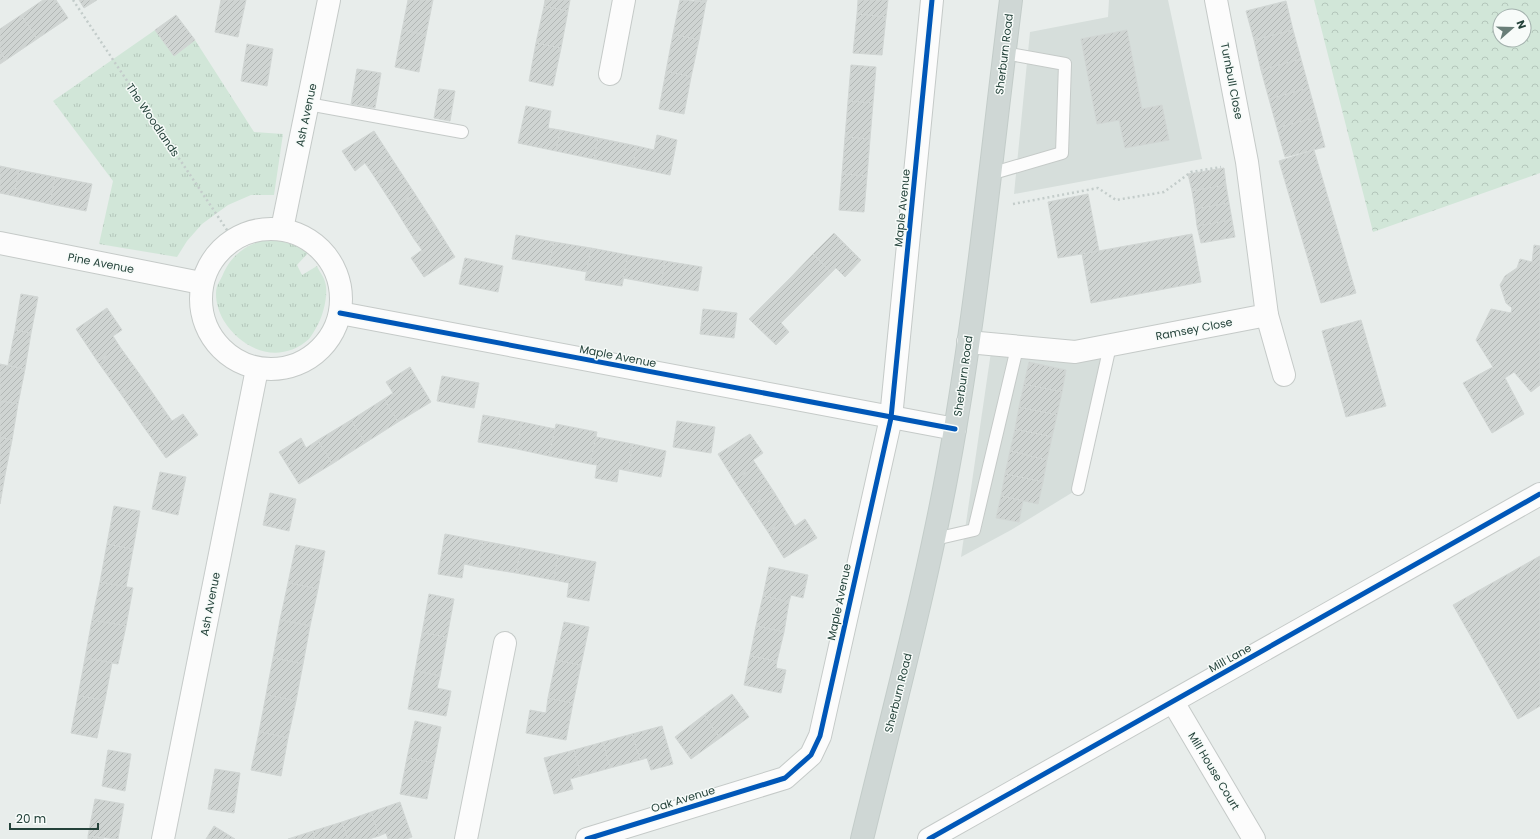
<svg xmlns="http://www.w3.org/2000/svg" width="1540" height="839" font-family="Poppins,sans-serif">
<style>
.built{fill:#d6dedb}
.grass{fill:url(#grass-tufts)}
.park{fill:url(#park-crowns);fill-rule:evenodd}
.building{fill:url(#building-hatch);stroke:#d1d6d4}
.lines{fill:none;stroke-linecap:round;stroke-linejoin:round}
.lane-casing{stroke:#c5cac8;stroke-width:14}
.street-casing{stroke:#c5cac8;stroke-width:24}
.primary-casing{stroke:#c3ccc9;stroke-width:24}
.path{stroke:#c3ccca;stroke-width:2.5;stroke-dasharray:2 3;stroke-linecap:butt}
.lane{stroke:#fcfcfc;stroke-width:12}
.street{stroke:#fcfcfc;stroke-width:22}
.primary{stroke:#cfd7d5;stroke-width:22}
.cycleway-casing{stroke:#f7fbf9;stroke-width:8}
.cycleway{stroke:#0057b8;stroke-width:5}
.labels{text-anchor:middle;stroke-width:3;stroke-linejoin:round;paint-order:stroke}
.street-label{font-size:11px;fill:#24423a;stroke:#f7fbf9}
</style>
<defs>
<pattern id="grass-tufts" width="24" height="20" patternUnits="userSpaceOnUse"><rect width="24" height="20" fill="#d1e6d8"/><path d="M3 7l-1-3M5 7V3M7 7l1-3M15 17l-1-3M17 17v-4M19 17l1-3" fill="none" stroke="#b3c6ba"/></pattern>
<pattern id="park-crowns" width="20" height="18" patternUnits="userSpaceOnUse"><rect width="20" height="18" fill="#d1e6d8"/><path d="M2 6a3 3 0 1 1 6 0M12 15a3 3 0 1 1 6 0" fill="none" stroke="#b3c6ba"/></pattern>
<pattern id="building-hatch" width="6" height="6" patternUnits="userSpaceOnUse"><rect width="6" height="6" fill="#cfd4d2"/><path d="M-1 1l2-2M0 6l6-6M5 7l2-2" fill="none" stroke="#b2b7b5"/></pattern>
</defs>
<rect width="100%" height="100%" fill="#e8edeb"/>
<g class="built">
<polygon points="1109,0 1168,0 1202,159 1014,194 1030,32 1108,17"/>
<polygon points="992,345 1110,346 1078,489 1011,530 961,557"/>
</g>
<g class="grass">
<polygon points="155,30 174,55 195,40 254,132 283,134 274,195 251,195 228,205 202,224 187,241 177,257 99,244 113,181 53,101"/>
<path d="M268 239C283 241 296 244 308 253L297 265 302 275 317 266C319 271 324 277 325 282 329 293 323 317 317 326 315 330 312 335 309 339 280 365 243 351 224 321 218 311 214 297 217 286 219 282 222 277 224 272 233 253 248 244 268 239Z"/>
</g>
<path class="park" d="M1314 0H1540V173L1373 232ZM1500 16H1524V40H1500Z"/>
<g class="building">
<polygon points="43,0 56,0 68,18 37,39 21,15"/>
<polygon points="79,0 97,0 84,8"/>
<polygon points="221,0 246,0 238,37 215,32"/>
<polygon points="408,0 433,0 426,35 402,30"/>
<polygon points="545,0 570,0 568,11 544,6"/>
<polygon points="680,0 706,2 699,40 673,34"/>
<polygon points="694,0 707,0 706,2"/>
<polygon points="858,0 888,0 886,17 857,14"/>
<polygon points="1286,1 1293,30 1254,40 1246,11"/>
<polygon points="544,6 568,11 561,48 536,43"/>
<polygon points="857,14 886,17 882,55 853,53"/>
<polygon points="21,15 37,39 6,60 0,51 0,29"/>
<polygon points="176,15 195,40 174,56 155,30"/>
<polygon points="402,30 426,35 419,72 395,67"/>
<polygon points="1127,30 1142,109 1162,105 1169,140 1125,148 1119,120 1097,124 1081,39"/>
<polygon points="1293,30 1301,59 1261,70 1254,40"/>
<polygon points="673,34 699,40 691,77 666,71"/>
<polygon points="536,43 561,48 553,86 529,81"/>
<polygon points="247,44 273,49 267,86 241,81"/>
<polygon points="0,51 6,60 0,64"/>
<polygon points="1301,59 1309,88 1269,99 1261,70"/>
<polygon points="851,65 876,67 873,103 848,101"/>
<polygon points="357,69 381,73 375,108 351,104"/>
<polygon points="666,71 691,77 684,114 659,109"/>
<polygon points="1309,88 1317,117 1277,128 1269,99"/>
<polygon points="439,89 455,91 450,121 434,118"/>
<polygon points="848,101 873,103 870,139 845,137"/>
<polygon points="526,106 551,111 548,128 560,130 556,151 518,143"/>
<polygon points="1317,117 1325,147 1285,157 1277,128"/>
<polygon points="560,130 598,138 594,159 556,151"/>
<polygon points="374,131 394,162 374,176 365,163 355,171 342,151"/>
<polygon points="657,135 677,140 670,175 632,167 637,146 654,150"/>
<polygon points="845,137 870,139 867,176 842,174"/>
<polygon points="598,138 637,146 632,167 594,159"/>
<polygon points="1314,150 1356,293 1321,303 1279,161"/>
<polygon points="394,162 415,194 394,207 374,176"/>
<polygon points="0,166 19,170 14,196 0,193"/>
<polygon points="1224,168 1226,185 1192,191 1188,174"/>
<polygon points="19,170 55,177 50,204 14,196"/>
<polygon points="842,174 867,176 864,212 839,210"/>
<polygon points="55,177 92,184 86,211 50,204"/>
<polygon points="1226,185 1229,203 1195,209 1192,191"/>
<polygon points="415,194 435,225 414,239 394,207"/>
<polygon points="1088,194 1099,251 1058,258 1048,202"/>
<polygon points="1229,203 1232,220 1197,226 1195,209"/>
<polygon points="1232,220 1235,237 1201,243 1197,226"/>
<polygon points="435,225 455,257 424,277 411,258 422,250 414,239"/>
<polygon points="834,233 861,260 845,277 836,268 831,273 813,254"/>
<polygon points="1192,234 1201,282 1091,303 1082,254"/>
<polygon points="516,235 554,242 549,265 512,259"/>
<polygon points="554,242 591,248 587,272 549,265"/>
<polygon points="1534,245 1540,246 1540,385 1531,392 1514,372 1505,378 1524,414 1492,433 1463,383 1493,367 1476,340 1491,309 1511,313 1512,308 1506,303 1500,285 1505,276 1517,268 1520,259 1532,262"/>
<polygon points="591,248 628,255 622,286 585,280"/>
<polygon points="813,254 831,273 810,294 792,276"/>
<polygon points="628,255 665,261 661,285 623,278"/>
<polygon points="465,258 503,266 498,292 459,284"/>
<polygon points="665,261 702,267 698,291 661,285"/>
<polygon points="792,276 810,294 789,315 771,297"/>
<polygon points="21,294 38,297 31,333 15,330"/>
<polygon points="771,297 789,315 781,323 789,332 776,345 749,319"/>
<polygon points="107,308 122,330 113,336 120,347 98,362 76,329"/>
<polygon points="703,309 737,313 734,338 700,334"/>
<polygon points="1361,320 1386,406 1346,417 1322,331"/>
<polygon points="15,330 31,333 25,369 8,365"/>
<polygon points="120,347 143,379 121,394 98,362"/>
<polygon points="1029,362 1066,370 1062,392 1024,384"/>
<polygon points="0,364 25,369 18,404 0,401"/>
<polygon points="410,367 431,402 398,422 384,399 393,393 386,382"/>
<polygon points="442,376 479,383 474,408 437,401"/>
<polygon points="143,379 165,411 143,426 121,394"/>
<polygon points="1024,384 1062,392 1057,415 1019,407"/>
<polygon points="384,399 398,422 365,443 351,420"/>
<polygon points="0,401 18,404 12,440 0,437"/>
<polygon points="1019,407 1057,415 1052,437 1015,429"/>
<polygon points="165,411 172,421 183,414 198,435 166,458 143,426"/>
<polygon points="483,415 522,422 517,449 478,442"/>
<polygon points="351,420 365,443 332,464 318,440"/>
<polygon points="677,421 715,427 711,453 673,447"/>
<polygon points="522,422 555,429 549,456 517,449"/>
<polygon points="556,424 597,432 590,464 549,456"/>
<polygon points="1015,429 1052,437 1047,460 1010,451"/>
<polygon points="750,434 763,453 753,460 757,466 734,480 718,454"/>
<polygon points="0,437 12,440 5,475 0,474"/>
<polygon points="596,437 633,444 628,471 619,469 617,482 595,478 597,465 590,464"/>
<polygon points="301,438 306,448 318,440 332,464 299,484 279,452"/>
<polygon points="633,444 666,451 661,477 628,471"/>
<polygon points="1010,451 1047,460 1043,482 1005,474"/>
<polygon points="757,466 774,492 751,506 734,480"/>
<polygon points="160,472 186,477 178,515 152,509"/>
<polygon points="0,474 5,475 0,504"/>
<polygon points="1005,474 1043,482 1038,504 1001,496"/>
<polygon points="774,492 790,518 768,532 751,506"/>
<polygon points="270,493 296,499 289,531 263,525"/>
<polygon points="1001,496 1023,501 1019,522 996,518"/>
<polygon points="114,506 140,511 133,549 107,544"/>
<polygon points="790,518 795,526 805,519 817,538 784,558 768,532"/>
<polygon points="445,534 483,541 478,567 464,564 462,578 438,574"/>
<polygon points="483,541 521,548 516,573 478,567"/>
<polygon points="107,544 133,549 126,587 100,582"/>
<polygon points="296,545 325,551 318,589 288,583"/>
<polygon points="521,548 558,555 554,580 516,573"/>
<polygon points="558,555 596,562 589,601 567,597 569,583 554,580"/>
<polygon points="1540,556 1540,706 1518,719 1453,605"/>
<polygon points="769,567 808,575 803,598 791,595 789,602 763,596"/>
<polygon points="100,582 133,588 126,626 92,620"/>
<polygon points="288,583 318,589 310,626 280,620"/>
<polygon points="429,594 454,599 447,637 422,633"/>
<polygon points="763,596 789,602 784,632 756,626"/>
<polygon points="92,620 126,626 118,664 85,658"/>
<polygon points="280,620 310,626 303,664 273,658"/>
<polygon points="564,622 589,627 581,665 556,660"/>
<polygon points="756,626 784,632 777,661 750,656"/>
<polygon points="422,633 447,637 440,676 415,671"/>
<polygon points="750,656 777,661 776,668 786,670 781,693 744,685"/>
<polygon points="85,658 112,663 105,700 78,696"/>
<polygon points="273,658 303,664 296,701 266,695"/>
<polygon points="556,660 581,665 573,703 548,698"/>
<polygon points="415,671 440,676 437,688 451,691 446,716 408,709"/>
<polygon points="732,694 749,717 720,738 704,715"/>
<polygon points="266,695 296,701 288,738 259,732"/>
<polygon points="78,696 105,700 97,738 71,733"/>
<polygon points="548,698 573,703 566,740 526,733 530,710 546,713"/>
<polygon points="704,715 720,738 691,759 675,737"/>
<polygon points="415,721 441,727 434,763 407,758"/>
<polygon points="662,726 673,764 651,770 647,758 640,760 632,734"/>
<polygon points="259,732 288,738 281,776 251,770"/>
<polygon points="632,734 640,760 610,768 603,742"/>
<polygon points="603,742 610,768 581,776 574,750"/>
<polygon points="108,750 131,754 125,791 102,786"/>
<polygon points="574,750 581,776 570,779 573,789 554,794 544,758"/>
<polygon points="407,758 434,763 427,799 400,794"/>
<polygon points="215,769 240,773 234,813 208,809"/>
<polygon points="95,799 124,804 118,839 88,836"/>
<polygon points="400,802 412,837 406,839 388,839 386,833 379,836 371,812"/>
<polygon points="371,812 379,836 369,839 348,839 342,822"/>
<polygon points="342,822 348,839 315,839 313,831"/>
<polygon points="214,826 235,839 206,839"/>
<polygon points="313,831 315,839 288,839"/>
<polygon points="88,836 104,839 88,839"/>
</g>
<g class="lines">
<g class="lane-casing">
<g id="lane">
<polyline points="308,104 462,132"/>
<polyline points="990,174 1062,153 1065,64 1004,53"/>
<polyline points="1078,489 1110,346"/>
<polyline points="935,539 974,530 1017,348"/>
</g>
</g>
<g class="street-casing">
<g id="street">
<polyline points="610,74 624,0"/>
<circle cx="271" cy="299" r="70"/>
<polyline points="282,229 329,0"/>
<polyline points="0,243 201,283"/>
<polyline points="340,313 955,429"/>
<polyline points="1267,315 1284,375"/>
<polyline points="968,342 1075,352 1267,315 1247,162 1216,0"/>
<polyline points="1173,702 1254,839"/>
<polyline points="163,839 257,369"/>
<polyline points="466,839 505,643"/>
<polyline points="587,839 785,778 811,755 820,736 891,418 932,0"/>
<polyline points="929,839 1540,494"/>
</g>
</g>
<g class="primary-casing">
<path id="primary" d="M862 839C895 703 932 567 955 429 979 287 993 143 1011 0"/>
</g>
<g class="path">
<polyline points="73,0 233,239"/>
<polyline points="1013,204 1098,188 1116,200 1164,192 1191,172 1221,167"/>
</g>
<use href="#lane" class="lane"/>
<use href="#street" class="street"/>
<use href="#primary" class="primary"/>
<g class="cycleway-casing">
<g id="cycleway">
<polyline points="340,313 955,429"/>
<polyline points="587,839 785,778 811,755 820,736 891,418 932,0"/>
<polyline points="929,839 1540,494"/>
</g>
</g>
<use href="#cycleway" class="cycleway"/>
</g>
<g class="labels">
<g class="street-label">
<text transform="translate(1004 54) rotate(-83)" y="4">Sherburn Road</text>
<text transform="translate(1232 81) rotate(79)" y="4">Turnbull Close</text>
<text transform="translate(306 115) rotate(-78)" y="4">Ash Avenue</text>
<text transform="translate(153 120) rotate(56)" y="4">The Woodlands</text>
<text transform="translate(902 208) rotate(-84)" y="4">Maple Avenue</text>
<text transform="translate(101 263) rotate(11)" y="4">Pine Avenue</text>
<text transform="translate(1194 329) rotate(-11)" y="4">Ramsey Close</text>
<text transform="translate(618 356) rotate(11)" y="4">Maple Avenue</text>
<text transform="translate(963 376) rotate(-82)" y="4">Sherburn Road</text>
<text transform="translate(839 602) rotate(-78)" y="4">Maple Avenue</text>
<text transform="translate(210 604) rotate(-79)" y="4">Ash Avenue</text>
<text transform="translate(1230 658) rotate(-29)" y="4">Mill Lane</text>
<text transform="translate(898 693) rotate(-76)" y="4">Sherburn Road</text>
<text transform="translate(1214 771) rotate(59)" y="4">Mill House Court</text>
<text transform="translate(683 799) rotate(-17)" y="4">Oak Avenue</text>
</g>
</g>
<g transform="translate(1512 28) rotate(70)"><circle r="19" fill="#f7fbf9" stroke="#a3b1ad"/>
<path d="M0-3L7 15L0 10L-7 15Z" fill="#697e78"/>
<text y="-6" font-size="11" font-weight="bold" text-anchor="middle" fill="#24423a">N</text>
</g>
<path d="M10 823v6h88v-6" fill="none" stroke="#24423a" stroke-width="2"/>
<text x="16" y="823" font-size="12" fill="#24423a" stroke="#f7fbf9" stroke-width="3" paint-order="stroke">20 m</text>
</svg>
